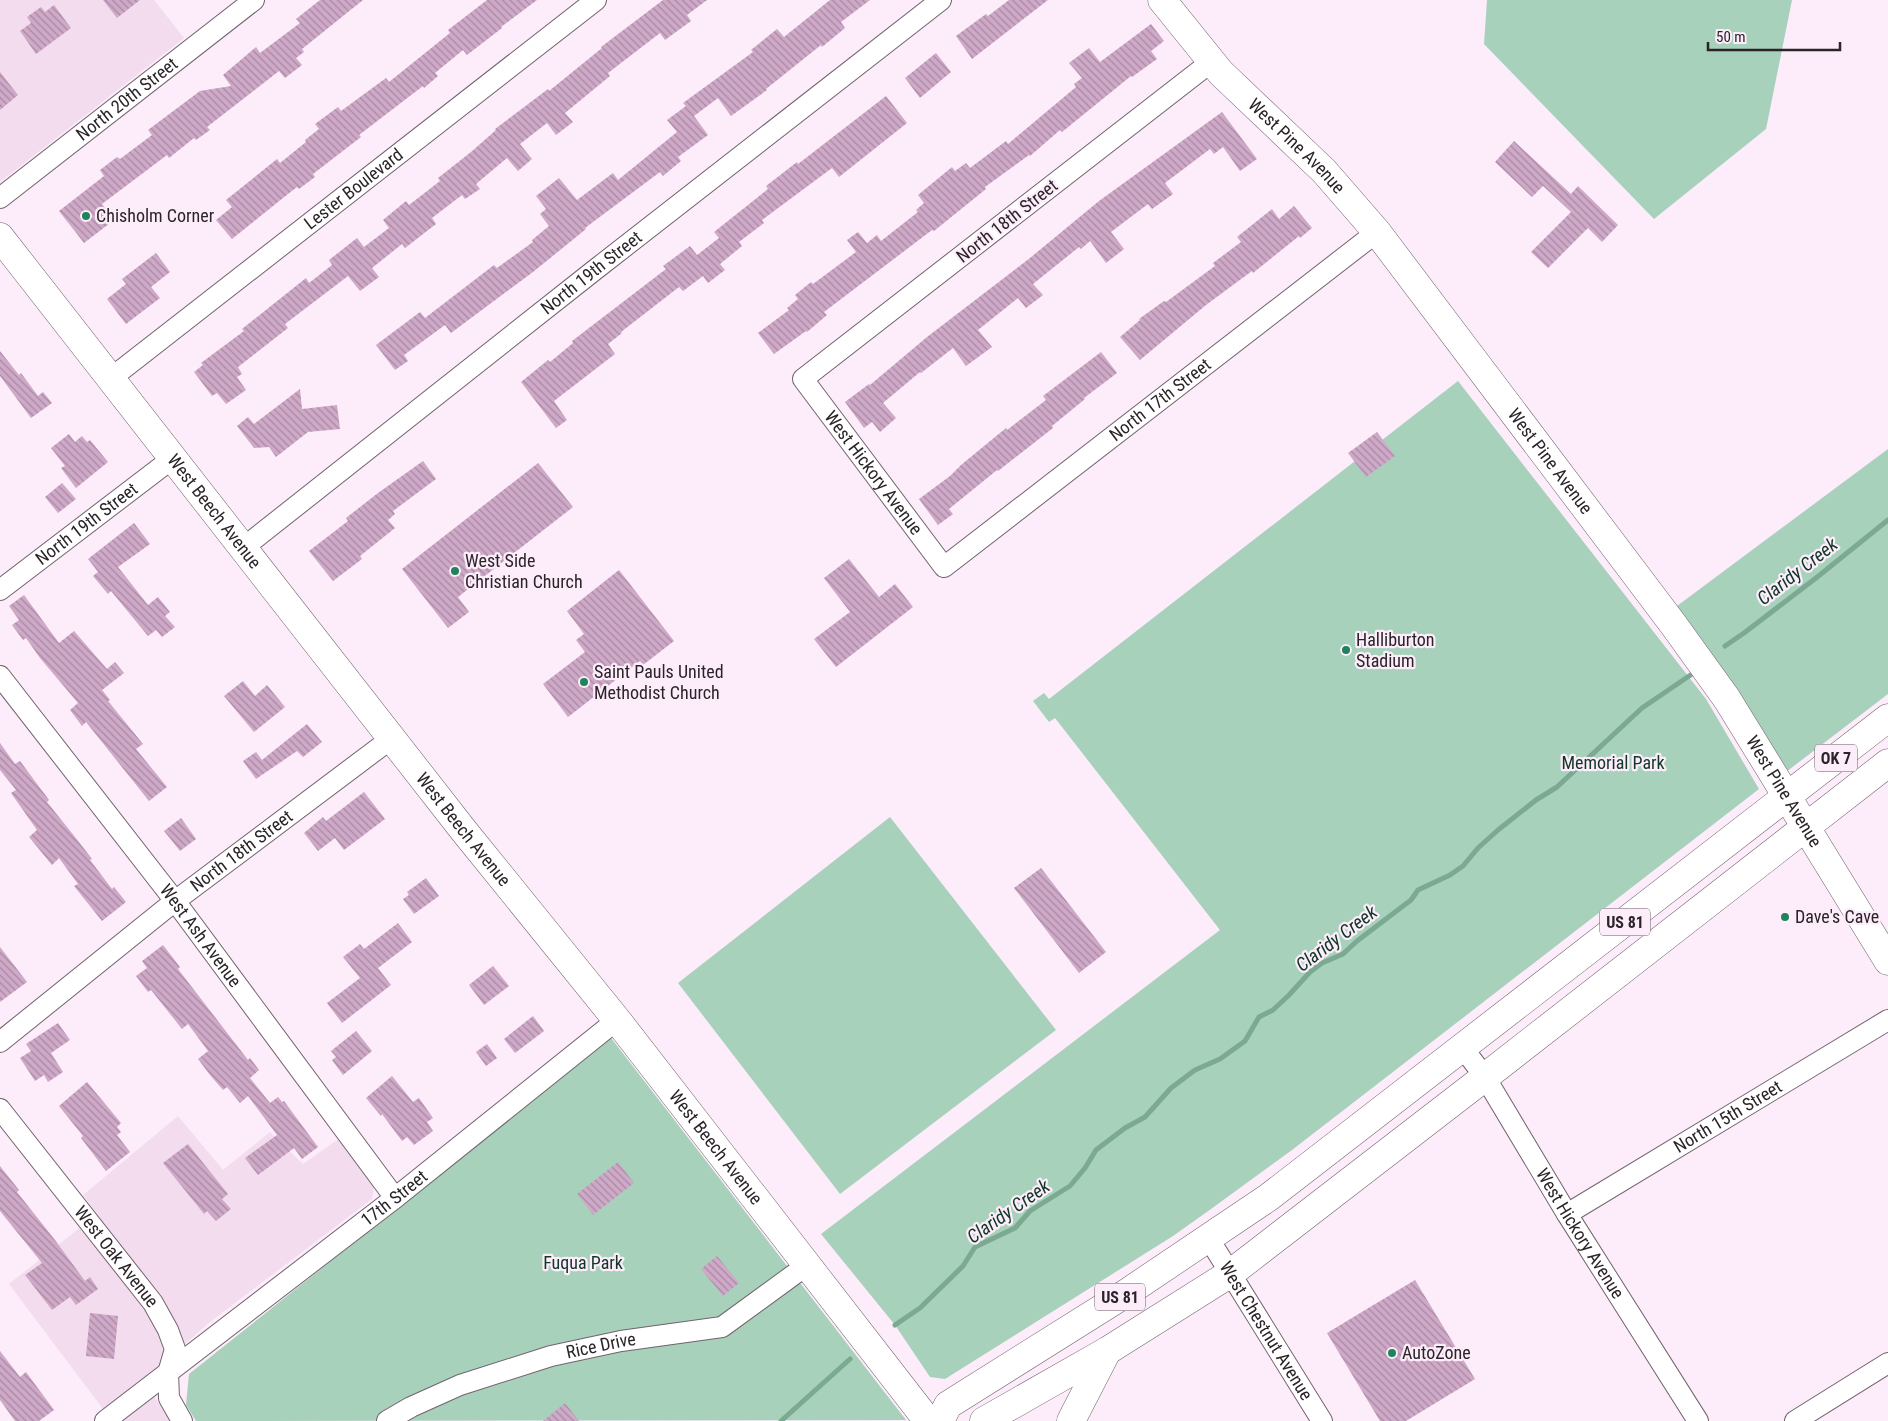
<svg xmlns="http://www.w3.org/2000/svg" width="1888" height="1421" font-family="'Roboto Condensed',sans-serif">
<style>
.built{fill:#f3dcee}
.park{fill:#a7d1bb}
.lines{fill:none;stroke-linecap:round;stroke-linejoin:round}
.stream{stroke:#7ba992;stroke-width:5}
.building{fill:url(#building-back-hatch)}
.street-casing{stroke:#71636e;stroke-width:22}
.secondary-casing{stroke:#71636e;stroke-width:29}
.primary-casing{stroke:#71636e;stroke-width:29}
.street{stroke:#fff;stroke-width:20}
.secondary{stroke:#fff;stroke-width:28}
.primary{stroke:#fff;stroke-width:28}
.poi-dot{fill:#1f835c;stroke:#fdecfa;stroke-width:2}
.labels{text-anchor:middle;stroke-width:4.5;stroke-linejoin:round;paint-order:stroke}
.shield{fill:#fdecfa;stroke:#696068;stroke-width:1}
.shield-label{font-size:16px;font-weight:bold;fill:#2a2429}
.street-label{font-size:18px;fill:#2a2429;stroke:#fdecfa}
.poi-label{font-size:18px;fill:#2a2429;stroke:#fdecfa;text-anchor:start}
.park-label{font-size:18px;fill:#0f3726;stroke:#fdecfa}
.water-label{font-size:19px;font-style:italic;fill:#0e3625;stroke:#fdecfa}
</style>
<defs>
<pattern id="building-back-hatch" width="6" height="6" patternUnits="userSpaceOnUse" patternTransform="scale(1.25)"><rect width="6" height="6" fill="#cfa9c8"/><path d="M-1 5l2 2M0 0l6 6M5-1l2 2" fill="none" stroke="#a889a2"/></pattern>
</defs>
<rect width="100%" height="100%" fill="#fdecfa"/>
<g class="built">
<polygon points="0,0 154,0 184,38 0,182"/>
<polygon points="178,1116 223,1170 270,1132 303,1164 340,1138 374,1185 372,1199 210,1322 144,1380 170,1421 112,1421 9,1284 97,1214 83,1195"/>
</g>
<g class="park">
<polygon points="1487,0 1792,0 1766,129 1654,219 1484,44"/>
<polygon points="1458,381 1706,699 1759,789 1292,1150 1211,1209 1173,1236 945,1379 930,1377 895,1325 821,1234 1220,930 1055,718 1049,722 1033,701 1044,693 1049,699"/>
<polygon points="1888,449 1888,694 1786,772 1677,606"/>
<polygon points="890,817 1056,1030 840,1194 678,983"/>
<polygon points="611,1038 906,1420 196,1421 186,1405 189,1374"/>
</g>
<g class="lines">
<g class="stream">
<polyline points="1725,646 1744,633 1816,578 1888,520"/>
<polyline points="895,1325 920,1308 963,1266 975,1247 1015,1228 1030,1211 1070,1186 1085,1168 1096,1150 1125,1128 1145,1117 1171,1088 1195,1070 1220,1059 1245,1041 1259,1017 1273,1010 1289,995 1310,972 1322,963 1343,954 1357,941 1411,900 1418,890 1450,875 1463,866 1478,848 1498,830 1536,800 1557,787 1642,708 1692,674"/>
<polyline points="781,1421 850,1359"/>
</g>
</g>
<g class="building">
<polygon points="103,0 140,0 117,18"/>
<polygon points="320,0 363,0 302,49 304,52 296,58 302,65 285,78 279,71 207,127 210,130 196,140 194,138 169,158 167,155 102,204 114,220 84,243 59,211 104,176 100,170 117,157 120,159 152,135 148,130 200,91 231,86 223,75 256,47 260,53 300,23 296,19"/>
<polygon points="487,0 537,0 501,27 502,28 467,55 463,50 435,73 438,76 424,88 423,86 359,135 361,137 313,174 315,177 299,189 297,187 288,194 232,239 216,220 232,207 226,200 277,159 280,163 306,142 305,140 319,129 315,124 338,107 341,111 386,78 389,82 450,33 448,30"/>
<polygon points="663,0 707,0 687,15 691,21 665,40 660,33 608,73 610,76 565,113 573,122 556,135 547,123 520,144 532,159 518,171 507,158 476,184 480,189 465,199 462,195 432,218 436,224 405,248 402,244 372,268 379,277 360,291 348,276 285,324 288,328 238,367 242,374 237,377 246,390 226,404 217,393 212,396 194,372 203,365 201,363 244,331 242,329 306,278 309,283 332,265 329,260 357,238 364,247 389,228 383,220 406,201 409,205 440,181 438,178 471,152 496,130 495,129 548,89 549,91 602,48 601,47"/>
<polygon points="830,0 870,0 841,22 845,28 822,47 821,45 766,89 767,90 731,116 718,98 694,116 708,135 678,157 681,161 663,176 660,172 585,228 586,229 533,272 451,333 445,325 404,355 408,361 395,370 376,345 420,312 425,318 494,265 497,268 533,242 532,240 549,226 540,214 546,209 536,196 559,178 577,200 613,173 618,180 677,132 667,120 686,106 683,103 753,52 751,50 777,29 784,37"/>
<polygon points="1009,0 1048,0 972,59 956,36 986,14 988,16"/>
<polygon points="54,5 71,28 36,54 20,31 31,23 27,17 41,7 45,12"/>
<polygon points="1151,24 1164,41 1151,51 1157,59 1132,77 1131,76 1062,132 1060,130 1030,156 1029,155 985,187 986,189 934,231 932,230 824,312 827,315 807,332 806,331 774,354 758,333 789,310 787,308 798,299 795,295 811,282 813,284 856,252 847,240 858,232 867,243 877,235 881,241 918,212 916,210 924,203 918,195 952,167 955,171 966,163 970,168 1006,141 1008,144 1076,87 1074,84 1082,78 1069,63 1089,48 1100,62"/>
<polygon points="936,53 951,72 920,98 905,78"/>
<polygon points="0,72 18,95 0,110"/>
<polygon points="886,96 907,123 839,177 832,168 762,220 764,223 739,242 742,246 720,264 725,270 708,283 703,276 683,291 679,287 621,332 622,333 608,344 615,354 554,401 567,420 556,428 521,382 548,360 550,362 573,343 572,341 666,269 663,266 690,246 697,255 719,238 714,232 768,189 766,186 797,162 798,164"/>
<polygon points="1222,112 1257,159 1240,171 1223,147 1214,154 1210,149 1165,183 1173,194 1152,209 1148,204 1111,232 1124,249 1106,263 1090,241 1081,249 1079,247 1033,284 1043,295 1026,308 1018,298 978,330 992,347 966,366 953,348 921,373 920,372 883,403 896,418 880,432 872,422 864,428 845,402 869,384 870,385 927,337 1030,258 1099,201"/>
<polygon points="1514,141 1571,194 1578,186 1618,225 1602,242 1588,228 1548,268 1531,252 1571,212 1543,186 1532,197 1495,162"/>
<polygon points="1294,206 1312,228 1300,238 1299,236 1253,273 1252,271 1206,305 1140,360 1120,337 1140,320 1139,319 1164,301 1166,302 1215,266 1213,263 1241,242 1237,237 1272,209 1279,219"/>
<polygon points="156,253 170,272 151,287 160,298 126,324 107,299 126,284 122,279"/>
<polygon points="0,351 19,375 21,373 38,396 43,392 52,403 31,418 0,376"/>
<polygon points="1101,352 1117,373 1084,398 1085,399 1052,426 1053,428 998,471 997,470 949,509 953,514 938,525 919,499 950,476 961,465 1006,428 1007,430 1046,400 1043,396"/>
<polygon points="300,389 302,409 337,405 340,429 308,432 276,457 269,447 254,448 237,426 248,417 254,424"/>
<polygon points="1377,432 1395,456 1366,477 1348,453"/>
<polygon points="69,434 75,442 82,436 87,442 90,440 108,462 76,488 61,468 65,466 51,448"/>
<polygon points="423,461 436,479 393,511 395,514 388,520 395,528 360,556 362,559 333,581 309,551 348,521 346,518 378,493"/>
<polygon points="538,463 573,507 458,597 469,612 448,628 402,569"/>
<polygon points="62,483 76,499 58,513 45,497"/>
<polygon points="134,523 150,544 118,567 148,605 158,597 170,612 165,616 175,627 162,637 156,630 148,636 111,591 108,594 93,576 98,572 88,559"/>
<polygon points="849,559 879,597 895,584 913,607 836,667 814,639 850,612 824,578"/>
<polygon points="619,570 674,641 643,665 640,661 568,717 543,684 585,652 576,640 584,634 567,611"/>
<polygon points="24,595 59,643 74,631 107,669 115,662 124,673 102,690 110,700 108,701 143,744 136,749 167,787 149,801 86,722 82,726 70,710 78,703 40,658 26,638 23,640 12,625 19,620 9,606"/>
<polygon points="243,681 255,696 267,685 285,707 254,732 224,696"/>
<polygon points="307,724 322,742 303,757 297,751 256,779 243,761 256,752 262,760"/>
<polygon points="0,743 15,764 20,761 49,800 47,802 79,842 92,859 90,860 112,889 114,887 126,902 102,921 74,886 78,884 59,858 52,865 29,837 37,830 11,793 16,790 0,770"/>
<polygon points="364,792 385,819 344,850 335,838 318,851 304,833 323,817 326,821"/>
<polygon points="181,818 196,839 180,851 164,831"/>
<polygon points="1041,868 1106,952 1079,973 1014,888"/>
<polygon points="426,878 439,896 414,914 403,899 409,895 407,892"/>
<polygon points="398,923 412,942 378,968 391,985 342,1023 327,1003 360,978 343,957 360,944 364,949"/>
<polygon points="163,945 180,967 178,969 248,1060 250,1058 259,1070 250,1078 270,1103 278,1097 282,1102 284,1101 318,1147 302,1159 294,1148 258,1175 245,1158 277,1135 248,1096 240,1103 227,1087 223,1090 210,1075 198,1059 208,1051 188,1024 182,1029 151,990 148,992 136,976 147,968 142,961"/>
<polygon points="0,947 27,982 0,1002"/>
<polygon points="493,966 509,986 484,1005 469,985"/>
<polygon points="533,1016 544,1031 515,1053 504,1039"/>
<polygon points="58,1023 70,1040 51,1053 63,1072 48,1082 44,1075 35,1081 20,1058 31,1051 26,1044"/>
<polygon points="356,1031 372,1051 343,1075 332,1060 336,1057 331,1051"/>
<polygon points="487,1044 497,1058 486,1066 476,1052"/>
<polygon points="392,1076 413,1102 419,1098 433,1118 427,1122 433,1131 414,1145 407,1137 402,1141 382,1114 381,1116 366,1098"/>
<polygon points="87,1082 121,1123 117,1127 121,1132 117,1135 130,1152 106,1171 81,1138 83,1136 59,1106"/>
<polygon points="188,1144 228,1194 222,1199 231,1209 216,1221 207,1211 204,1214 163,1163"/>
<polygon points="618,1162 634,1183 593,1215 577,1194"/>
<polygon points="0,1166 19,1190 17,1192 55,1240 85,1281 90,1277 98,1289 76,1305 70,1297 52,1310 25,1275 42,1263 0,1211"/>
<polygon points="717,1256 739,1283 723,1296 701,1269"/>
<polygon points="1415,1280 1475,1379 1406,1421 1380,1421 1327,1333"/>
<polygon points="90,1313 118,1316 114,1359 86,1356"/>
<polygon points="0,1351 20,1377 26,1372 54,1410 39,1421 15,1421 0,1400"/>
<polygon points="565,1403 579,1421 543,1421"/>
</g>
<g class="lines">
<g class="street-casing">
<g id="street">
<path id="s1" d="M1211 62 803 379 944 567 1377 232"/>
<path id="s2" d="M0 198 254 0"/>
<path id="s3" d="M110 379 596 0"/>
<path id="s4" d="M243 548 596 269 941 0"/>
<path id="s5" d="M0 590 173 458"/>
<path id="s6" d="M0 676 175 901 395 1198"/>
<path id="s7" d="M0 1042 175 901 392 738"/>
<path id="s8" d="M1462 1047 1485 1077 1567 1214 1698 1421"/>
<path id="s9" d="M0 1109 153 1303 168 1330 175 1349 168 1373 169 1398 182 1421"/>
<path id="s10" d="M1567 1214 1888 1020"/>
<path id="s11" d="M1209 1239 1322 1421"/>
<path id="s12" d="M105 1421 395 1198 617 1020"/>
<path id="s13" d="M387 1421 411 1407 460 1385 551 1356 621 1341 722 1327 807 1265"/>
<polyline points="1795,1421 1888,1363"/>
</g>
</g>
<g class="secondary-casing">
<g id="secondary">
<path id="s14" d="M1162 0 1221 73 1324 171 1377 232 1673 624 1727 699 1888 961"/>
<path id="s15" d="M0 237 464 831 617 1020 928 1421"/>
</g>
</g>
<g class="primary-casing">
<g id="primary">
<polyline points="940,1421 948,1405 1128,1292 1269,1197 1888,718"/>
<polyline points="984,1421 1107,1351 1231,1273 1485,1077 1888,763"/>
<polyline points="1071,1421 1107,1351"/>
</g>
</g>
<use href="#street" class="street"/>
<use href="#secondary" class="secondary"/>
<use href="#primary" class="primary"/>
</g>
<g class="poi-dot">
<circle cx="86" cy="216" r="5"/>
<circle cx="455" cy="571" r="5"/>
<circle cx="1346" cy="650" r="5"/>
<circle cx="584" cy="682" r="5"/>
<circle cx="1785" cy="917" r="5"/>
<circle cx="1392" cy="1353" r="5"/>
</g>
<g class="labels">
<g class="shield">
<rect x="1815" y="744.5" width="42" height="27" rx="4"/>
<rect x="1600" y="908.5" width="50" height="27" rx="4"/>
<rect x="1095" y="1283.5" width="50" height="27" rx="4"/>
</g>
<g class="shield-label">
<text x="1836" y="764">OK 7</text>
<text x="1625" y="928">US 81</text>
<text x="1120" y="1303">US 81</text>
</g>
<g class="street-label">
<text dy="6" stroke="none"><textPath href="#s2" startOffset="161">North 20th Street</textPath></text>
<text dy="6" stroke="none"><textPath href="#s14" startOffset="199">West Pine Avenue</textPath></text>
<text dy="6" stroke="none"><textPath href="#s3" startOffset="309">Lester Boulevard</textPath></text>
<text transform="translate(1007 221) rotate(-38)" y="6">North 18th Street</text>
<text dy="6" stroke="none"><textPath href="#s4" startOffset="444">North 19th Street</textPath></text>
<text dy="6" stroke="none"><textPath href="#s1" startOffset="1025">North 17th Street</textPath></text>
<text dy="6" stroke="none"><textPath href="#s14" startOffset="604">West Pine Avenue</textPath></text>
<text dy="6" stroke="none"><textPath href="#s1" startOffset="634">West Hickory Avenue</textPath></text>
<text dy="6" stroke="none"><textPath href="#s15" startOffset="348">West Beech Avenue</textPath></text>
<text dy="6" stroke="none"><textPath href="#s5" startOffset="109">North 19th Street</textPath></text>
<text dy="6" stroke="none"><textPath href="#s14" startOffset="1009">West Pine Avenue</textPath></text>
<text dy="6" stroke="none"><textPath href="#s15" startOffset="752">West Beech Avenue</textPath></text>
<text dy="6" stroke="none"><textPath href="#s7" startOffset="308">North 18th Street</textPath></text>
<text dy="6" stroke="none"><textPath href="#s6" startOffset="328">West Ash Avenue</textPath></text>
<text dy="6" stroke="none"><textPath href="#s10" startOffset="188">North 15th Street</textPath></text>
<text dy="6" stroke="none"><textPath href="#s15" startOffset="1158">West Beech Avenue</textPath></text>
<text dy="6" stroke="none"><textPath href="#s12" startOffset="365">17th Street</textPath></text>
<text dy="6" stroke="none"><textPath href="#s8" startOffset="221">West Hickory Avenue</textPath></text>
<text dy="6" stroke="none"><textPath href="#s9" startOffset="188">West Oak Avenue</textPath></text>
<text dy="6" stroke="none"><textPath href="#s11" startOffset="108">West Chestnut Avenue</textPath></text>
<text dy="6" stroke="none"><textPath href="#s13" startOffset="228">Rice Drive</textPath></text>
</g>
<g class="poi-label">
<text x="96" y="222">Chisholm Corner</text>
<text x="465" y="567">West Side<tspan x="465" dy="21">Christian Church</tspan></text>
<text x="1356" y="646">Halliburton<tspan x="1356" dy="21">Stadium</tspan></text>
<text x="594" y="678">Saint Pauls United<tspan x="594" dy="21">Methodist Church</tspan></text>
<text x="1795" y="923">Dave's Cave</text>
<text x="1402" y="1359">AutoZone</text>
</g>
<g class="park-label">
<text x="1613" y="769">Memorial Park</text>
<text x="583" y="1269">Fuqua Park</text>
</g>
<g class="water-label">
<text transform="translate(1797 571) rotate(-38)" y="7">Claridy Creek</text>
<text transform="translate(1336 938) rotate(-37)" y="7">Claridy Creek</text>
<text transform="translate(1008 1211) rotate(-35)" y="7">Claridy Creek</text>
</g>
</g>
<path d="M1708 42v8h132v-8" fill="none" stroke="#2a2429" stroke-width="2.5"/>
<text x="1716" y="42" font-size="15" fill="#2a2429" stroke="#fdecfa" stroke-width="4" paint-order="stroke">50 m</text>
</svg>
